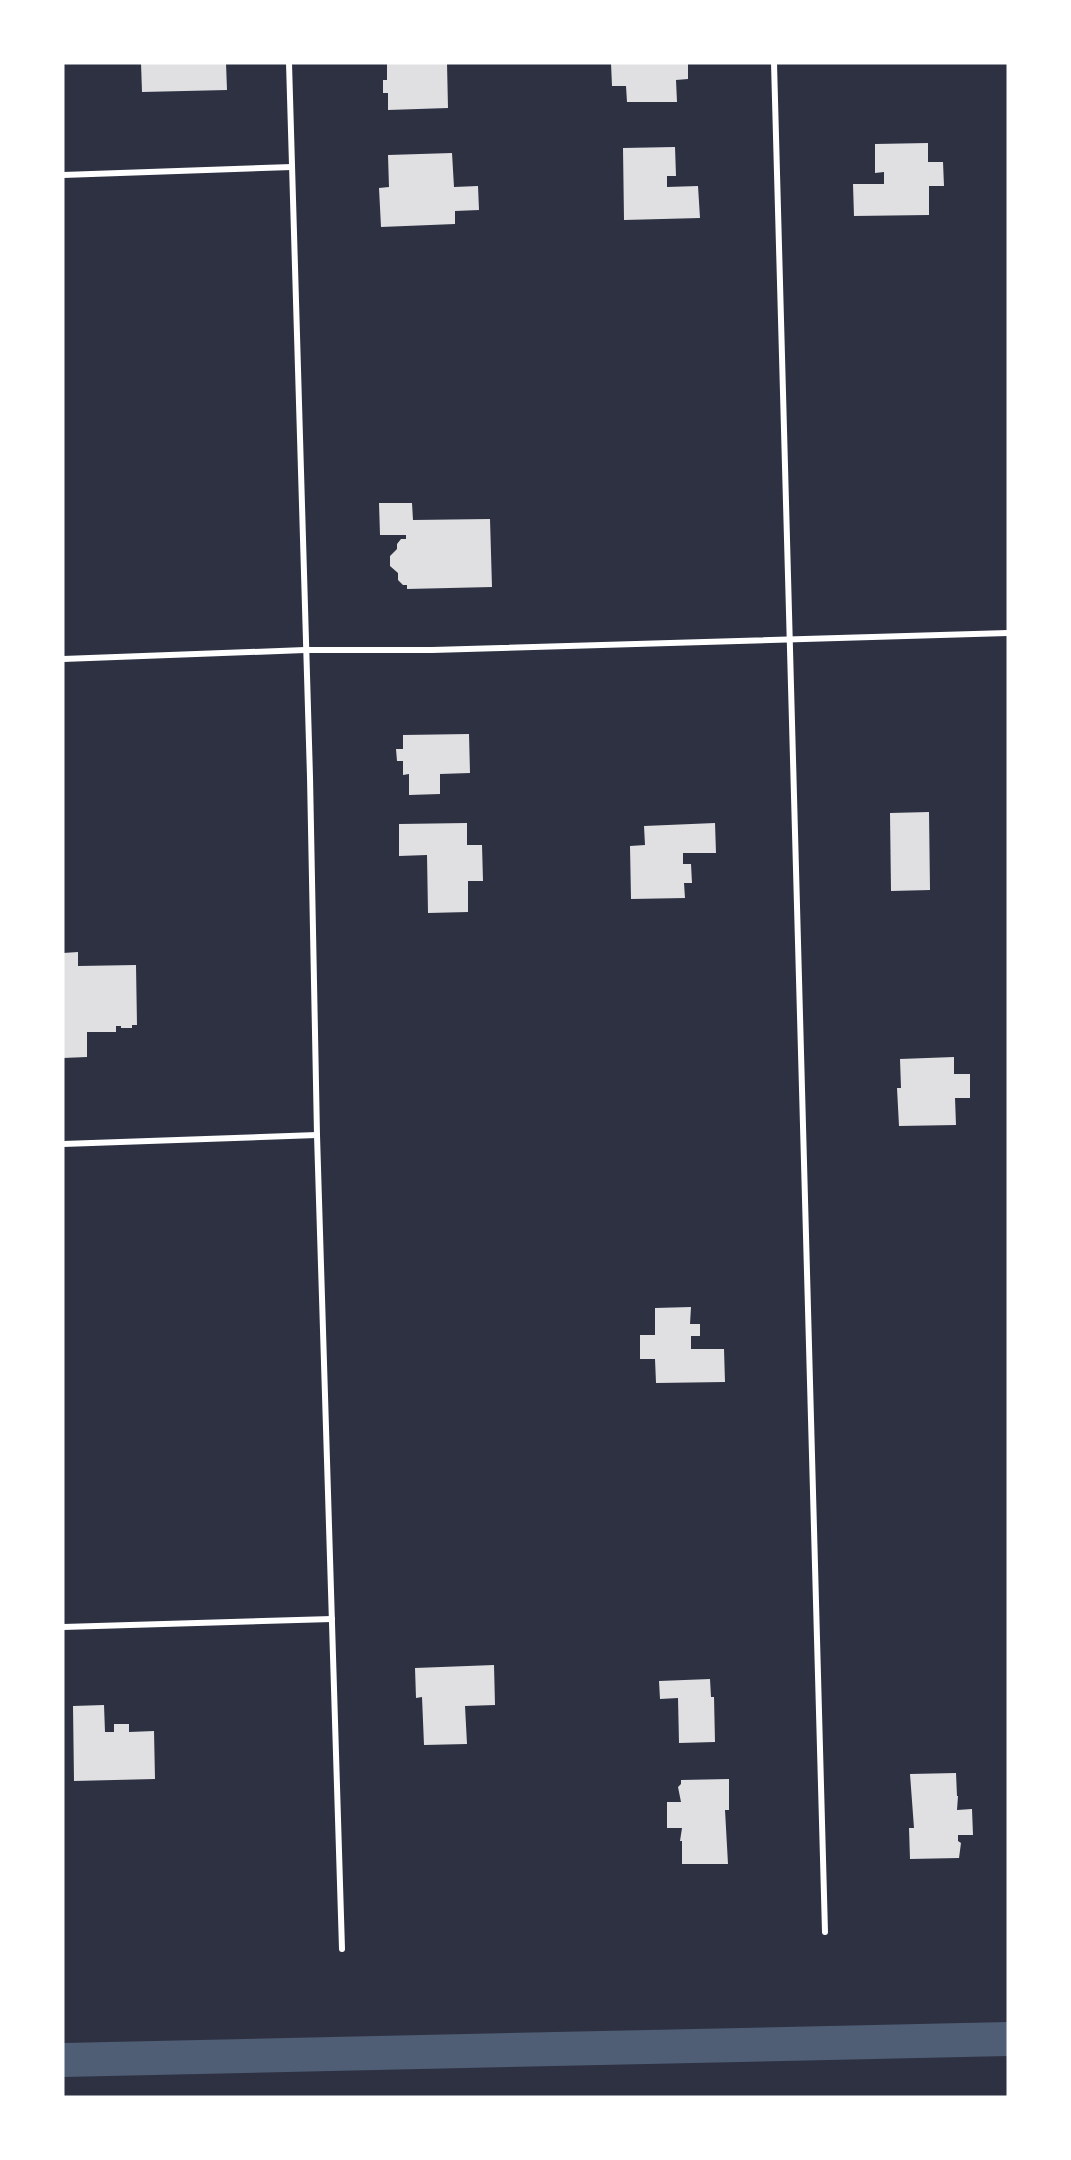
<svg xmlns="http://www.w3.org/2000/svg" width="1071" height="2160" font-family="'Public Sans',sans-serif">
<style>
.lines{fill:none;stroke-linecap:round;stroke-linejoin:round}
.canal{stroke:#4f5d75;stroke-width:34}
.building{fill:#e0e0e3}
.minor{stroke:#fff;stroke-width:6}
</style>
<rect width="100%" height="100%" fill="#2d3142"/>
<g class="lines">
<polyline class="canal" points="63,2060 1008,2039"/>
</g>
<g class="building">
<polygon points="141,63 226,63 227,90 142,92"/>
<polygon points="387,63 447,63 448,108 388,110 388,93 383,93 383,80 387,80"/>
<polygon points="611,63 688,63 688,79 676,80 677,102 627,102 626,86 612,86"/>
<polygon points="928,143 928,162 943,162 944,186 929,186 929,215 854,216 853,184 884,184 884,172 875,173 875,144"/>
<polygon points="675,147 676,176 667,176 667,187 698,186 700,218 624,220 623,148"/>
<polygon points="452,153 454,187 478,186 479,210 455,211 455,224 381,227 379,188 389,187 388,155"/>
<polygon points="379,503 412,503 413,520 490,519 492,587 407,589 407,585 403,585 398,580 398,573 390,566 390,556 397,549 397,544 401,539 406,539 406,535 380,535"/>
<polygon points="469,734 470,773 440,774 440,794 409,795 409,774 403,775 403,761 397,761 396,749 403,749 403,735"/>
<polygon points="929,812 930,890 891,891 890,813"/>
<polygon points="467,823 467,845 482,845 483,881 468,881 468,912 428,913 427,855 399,856 399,824"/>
<polygon points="715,823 716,853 683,853 683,864 691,864 692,883 684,883 685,898 631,899 630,846 645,845 644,826"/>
<polygon points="78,952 78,966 136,965 137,1025 132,1025 132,1028 121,1028 121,1026 116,1026 116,1032 87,1032 87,1057 63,1058 63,953"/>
<polygon points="954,1057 954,1074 970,1074 970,1098 955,1098 956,1125 899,1126 897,1088 901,1088 900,1059"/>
<polygon points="691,1307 690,1324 700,1324 700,1336 691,1336 691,1349 724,1349 725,1382 656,1383 655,1359 640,1359 640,1335 655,1335 655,1308"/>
<polygon points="494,1665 495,1705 465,1706 467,1744 424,1745 422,1697 416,1698 415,1668"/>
<polygon points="710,1679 711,1697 714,1697 715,1742 679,1743 678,1698 660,1699 659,1681"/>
<polygon points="104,1705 105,1732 114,1732 114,1724 129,1724 129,1732 154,1731 155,1779 74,1781 73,1706"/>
<polygon points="956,1773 957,1796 958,1796 957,1810 972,1809 973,1835 958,1835 958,1841 961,1843 959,1858 910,1859 909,1828 914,1828 910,1774"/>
<polygon points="729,1779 729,1810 725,1810 728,1864 682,1864 682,1841 680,1841 682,1828 667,1828 667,1802 681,1802 678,1787 681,1784 681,1780"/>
</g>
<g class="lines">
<g class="minor">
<polyline points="289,63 310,777 317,1135 342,1949"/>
<polyline points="774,63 825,1932"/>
<polyline points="63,175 292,167"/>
<polyline points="63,659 305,650 432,650 1008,633"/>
<polyline points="63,1144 317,1135"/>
<polyline points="63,1627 332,1619"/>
</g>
</g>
<rect width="1071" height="2160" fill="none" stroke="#ffffff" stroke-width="129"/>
</svg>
